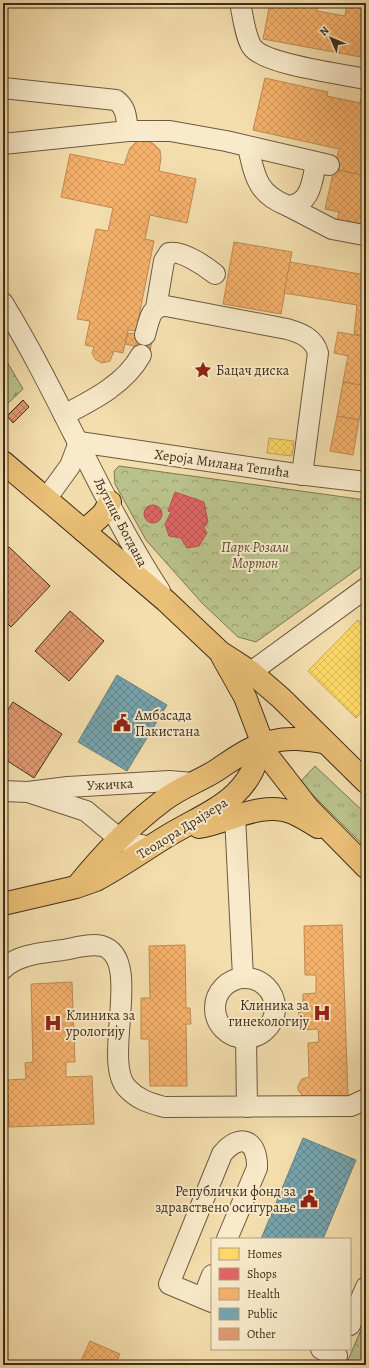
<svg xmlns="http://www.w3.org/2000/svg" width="369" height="1368" font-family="Alegreya,serif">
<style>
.grass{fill:url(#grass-tufts);stroke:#7c7854}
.forest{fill:url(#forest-firs);stroke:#7c7854}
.park{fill:url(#park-crowns);stroke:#7c7854}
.homes{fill:url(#homes-cross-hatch);stroke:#c5a550}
.shops{fill:url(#shops-cross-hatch);stroke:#b05550}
.health{fill:url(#health-cross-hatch);stroke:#bf8a53}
.public{fill:url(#public-cross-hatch);stroke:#668183}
.building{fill:url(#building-cross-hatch);stroke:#3f2d1c}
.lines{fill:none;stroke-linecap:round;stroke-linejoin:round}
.minor-casing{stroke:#6c5940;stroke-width:22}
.major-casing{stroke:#3f2d1c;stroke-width:24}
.minor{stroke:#f8eaca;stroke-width:20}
.major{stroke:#eabf76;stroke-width:22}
.labels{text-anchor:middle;stroke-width:4;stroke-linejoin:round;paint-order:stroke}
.poi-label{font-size:14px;fill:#3f2d1c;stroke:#f8eaca;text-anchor:start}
.street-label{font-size:14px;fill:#3f2d1c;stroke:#f8eaca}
.park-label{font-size:14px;font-style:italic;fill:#584b32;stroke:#f8eaca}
</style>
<defs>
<pattern id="grass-tufts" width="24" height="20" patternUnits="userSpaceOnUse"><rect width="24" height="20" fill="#bac28b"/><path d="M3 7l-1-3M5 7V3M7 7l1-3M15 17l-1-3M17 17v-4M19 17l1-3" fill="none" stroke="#999e71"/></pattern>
<pattern id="forest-firs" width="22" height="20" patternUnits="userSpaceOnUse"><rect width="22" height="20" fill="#bac28b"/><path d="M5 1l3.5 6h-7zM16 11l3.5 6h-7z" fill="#999e71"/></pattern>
<pattern id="park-crowns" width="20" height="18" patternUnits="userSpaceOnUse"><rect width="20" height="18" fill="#bac28b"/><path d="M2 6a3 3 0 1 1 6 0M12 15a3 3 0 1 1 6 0" fill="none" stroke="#999e71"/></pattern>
<pattern id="homes-cross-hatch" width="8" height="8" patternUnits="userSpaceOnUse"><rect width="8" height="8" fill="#ffd966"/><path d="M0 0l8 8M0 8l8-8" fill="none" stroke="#dcbb58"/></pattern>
<pattern id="shops-cross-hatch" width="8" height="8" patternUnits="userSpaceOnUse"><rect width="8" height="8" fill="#e06666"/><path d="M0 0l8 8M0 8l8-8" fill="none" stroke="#b75453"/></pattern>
<pattern id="health-cross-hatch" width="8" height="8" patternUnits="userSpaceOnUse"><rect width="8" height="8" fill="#f6b26b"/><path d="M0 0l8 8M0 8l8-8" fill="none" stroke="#d4995c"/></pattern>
<pattern id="public-cross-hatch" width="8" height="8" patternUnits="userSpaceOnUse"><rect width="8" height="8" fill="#76a5af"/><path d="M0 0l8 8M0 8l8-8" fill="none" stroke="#62878e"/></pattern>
<pattern id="building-cross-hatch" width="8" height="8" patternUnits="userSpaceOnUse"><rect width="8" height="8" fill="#e19a70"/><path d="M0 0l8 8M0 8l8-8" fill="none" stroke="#b87e5b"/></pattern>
</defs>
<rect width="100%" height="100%" fill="#f4dead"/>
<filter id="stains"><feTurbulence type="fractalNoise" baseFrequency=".005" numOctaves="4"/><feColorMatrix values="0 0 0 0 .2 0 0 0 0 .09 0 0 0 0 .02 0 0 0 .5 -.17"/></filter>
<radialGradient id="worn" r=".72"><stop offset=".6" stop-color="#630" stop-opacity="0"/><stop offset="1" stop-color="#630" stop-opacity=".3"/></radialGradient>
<polygon class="grass" points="315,766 366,814 366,848 300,782"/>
<polygon class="forest" points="3,355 23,389 3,408"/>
<g class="park">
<polygon points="119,466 366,500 366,563 256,642 238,637 202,603 146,540 115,484 114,471"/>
<polygon points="366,1318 366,1365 346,1365"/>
</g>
<g class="homes">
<polygon points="269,438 294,441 292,456 267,453"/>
<polygon points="358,620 366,628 366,707 356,718 308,671"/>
</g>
<g class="shops">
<polygon points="175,492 204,502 208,522 204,528 207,533 199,546 187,548 181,538 169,536 165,524 171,512 168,511"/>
<circle cx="153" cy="514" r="9"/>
</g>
<g class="health">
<polygon points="270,3 318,3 317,11 345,16 347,3 366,3 366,58 263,39"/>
<polygon points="265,78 328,92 327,96 360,103 361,98 366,99 366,176 334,169 339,149 253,130"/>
<polygon points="143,140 154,144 160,150 161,158 159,171 196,179 187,223 150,215 145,239 154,241 136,331 128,330 123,353 114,351 110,361 102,363 95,359 92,353 94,347 85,345 90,321 77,319 96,229 108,231 113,208 61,197 70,154 124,165 130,148 136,142"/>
<polygon points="334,169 366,176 366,244 337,221 339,212 325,209"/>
<polygon points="234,242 292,252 281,314 223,304"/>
<polygon points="290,262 366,275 366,337 354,334 357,305 284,293"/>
<polygon points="338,332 366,337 366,386 343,382 348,356 334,353"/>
<polygon points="128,333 153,336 149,356 132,353 134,346 125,344"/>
<polygon points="343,382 366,386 359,420 337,416"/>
<polygon points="337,416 359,420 353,455 330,451"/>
<polygon points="342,925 348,1096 303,1096 298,1090 298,1086 302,1079 309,1077 308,1043 319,1042 318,1029 303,1030 303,1020 299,1020 298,1005 303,1005 303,994 316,993 316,975 305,975 304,926"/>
<polygon points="185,945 186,1008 190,1008 191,1024 186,1024 187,1086 150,1086 149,1039 141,1039 141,998 150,998 149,946"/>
<polygon points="72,982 75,1062 66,1062 66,1077 92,1076 94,1124 9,1127 7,1080 26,1079 25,1063 33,1062 31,984"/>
<polygon points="90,1341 120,1354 115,1365 79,1365"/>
</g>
<g class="public">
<polygon points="117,675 167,705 127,771 78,742"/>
<polygon points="303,1138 356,1160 323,1239 261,1239"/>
</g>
<g class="building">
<polygon points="23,400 29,407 13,423 7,416"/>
<polygon points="9,547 50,586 11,627 3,619 3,553"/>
<polygon points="70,611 104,641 69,681 35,651"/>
<polygon points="13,702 62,734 34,778 3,758 3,717"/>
</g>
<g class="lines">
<g class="minor-casing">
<g id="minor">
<path d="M240 3C243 16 245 36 252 47 265 65 343 74 366 79"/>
<path d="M3 88 116 100C127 108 126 118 128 131"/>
<polyline points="3,144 128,131 170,131 226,141 329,165"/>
<path d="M248 147C255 177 257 194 288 206 311 204 312 182 316 163"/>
<polyline points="288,206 332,229 364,235"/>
<path d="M3 303C60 396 100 499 160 591"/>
<path d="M156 308 164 261 169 253C182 250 205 266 215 274"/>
<path d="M145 335C149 322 150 305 166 306L287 329C301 333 314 338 318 353L302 475"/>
<path d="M64 415C93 400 125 384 141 355"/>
<polyline points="79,442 289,473 366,482"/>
<polyline points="46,499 70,466 79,442"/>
<polyline points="251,672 366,588"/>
<polyline points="3,791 28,792 68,787 169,781 193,783"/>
<polyline points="31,793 86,811 116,836 127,842 151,847"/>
<polyline points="235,816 243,977"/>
<path d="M3 969C18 954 42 953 63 950 75 948 90 943 102 946 144 958 101 1061 127 1088 138 1100 150 1103 164 1107L351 1106 366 1099"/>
<circle cx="245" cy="1008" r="30"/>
<polyline points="246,1038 247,1107"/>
<polyline points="203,1298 212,1275"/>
<path d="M212 1302 169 1284 222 1154C240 1132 258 1140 257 1168L227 1239"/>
<polyline points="350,1325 366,1287"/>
<polyline points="321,1349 337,1356"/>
</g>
</g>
<g class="major-casing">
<g id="major">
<polyline points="3,462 166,601 220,652 251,672 281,698 366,782"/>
<polyline points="84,531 103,514 110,502"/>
<polyline points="222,656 245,697 267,755 308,808 366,867"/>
<path d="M199 827C229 822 263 800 293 813 302 817 310 822 318 827"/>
<path d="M78 885C103 854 132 824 164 800 181 787 200 781 217 770 235 758 252 745 274 741 291 737 308 740 325 742"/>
<path d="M3 904 76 887 96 880C121 867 144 850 169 835 211 810 251 799 261 744"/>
</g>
</g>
<use href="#minor" class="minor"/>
<use href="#major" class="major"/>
</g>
<defs>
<g id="sight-bare" transform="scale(1.38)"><path d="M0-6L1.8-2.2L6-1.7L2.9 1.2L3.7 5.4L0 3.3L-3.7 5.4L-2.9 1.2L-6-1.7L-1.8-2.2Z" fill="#8f2418" stroke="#f8eaca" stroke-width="2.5" paint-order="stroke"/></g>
<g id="civic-bare" transform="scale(1.38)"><path d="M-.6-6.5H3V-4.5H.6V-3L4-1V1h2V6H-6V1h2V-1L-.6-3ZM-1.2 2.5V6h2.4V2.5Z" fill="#8f2418" stroke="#f8eaca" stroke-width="2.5" paint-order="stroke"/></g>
<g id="hospital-bare" transform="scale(1.38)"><path d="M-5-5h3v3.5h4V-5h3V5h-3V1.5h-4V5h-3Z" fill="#8f2418" stroke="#f8eaca" stroke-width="2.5" paint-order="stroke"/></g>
</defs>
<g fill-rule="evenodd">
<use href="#sight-bare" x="203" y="370"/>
<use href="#civic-bare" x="122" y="723"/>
<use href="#hospital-bare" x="322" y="1013"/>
<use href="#hospital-bare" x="53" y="1023"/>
<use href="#civic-bare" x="309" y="1199"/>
</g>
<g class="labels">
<g class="poi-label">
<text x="216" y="375">Бацач диска</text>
<text x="135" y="720">Амбасада<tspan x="135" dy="16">Пакистана</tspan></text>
<text x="309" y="1010" text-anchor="end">Клиника за<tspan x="309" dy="16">гинекологију</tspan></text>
<text x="66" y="1020">Клиника за<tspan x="66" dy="16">урологију</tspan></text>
<text x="296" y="1196" text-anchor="end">Републички фонд за<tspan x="296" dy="16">здравствено осигурање</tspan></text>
</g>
<g class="street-label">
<text transform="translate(222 463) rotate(8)" y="5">Хероја Милана Тепића</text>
<text transform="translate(121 522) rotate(62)" y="5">Љутице Богдана</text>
<text transform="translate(110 784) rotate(-3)" y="5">Ужичка</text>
<text transform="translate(182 828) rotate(-32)" y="5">Теодора Драјзера</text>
</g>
<g class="park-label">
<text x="255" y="552">Парк Розали<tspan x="255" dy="16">Мортон</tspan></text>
</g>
</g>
<rect width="369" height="1368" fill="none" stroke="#f4dead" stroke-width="16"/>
<rect x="4" y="4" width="361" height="1360" fill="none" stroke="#3f2d1c" stroke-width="2"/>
<rect x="8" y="8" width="353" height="1352" fill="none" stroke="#3f2d1c"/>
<rect x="211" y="1238" width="140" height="112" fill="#f8eaca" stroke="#ae9e84"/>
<rect x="219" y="1248" width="20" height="12" fill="#ffd966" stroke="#ae9e84"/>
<text x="247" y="1258" font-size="12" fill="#3f2d1c">Homes</text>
<rect x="219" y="1268" width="20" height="12" fill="#e06666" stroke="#ae9e84"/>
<text x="247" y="1278" font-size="12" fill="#3f2d1c">Shops</text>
<rect x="219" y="1288" width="20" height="12" fill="#f6b26b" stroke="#ae9e84"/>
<text x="247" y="1298" font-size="12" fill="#3f2d1c">Health</text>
<rect x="219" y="1308" width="20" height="12" fill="#76a5af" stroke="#ae9e84"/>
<text x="247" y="1318" font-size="12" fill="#3f2d1c">Public</text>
<rect x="219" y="1328" width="20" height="12" fill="#e19a70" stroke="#ae9e84"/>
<text x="247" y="1338" font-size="12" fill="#3f2d1c">Other</text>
<g transform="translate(331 38) rotate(315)" stroke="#f8eaca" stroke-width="3" paint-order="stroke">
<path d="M0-3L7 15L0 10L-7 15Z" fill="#3f2d1c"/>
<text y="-6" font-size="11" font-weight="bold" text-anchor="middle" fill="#3f2d1c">N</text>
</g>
<rect width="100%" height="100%" filter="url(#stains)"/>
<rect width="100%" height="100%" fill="url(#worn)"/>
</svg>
